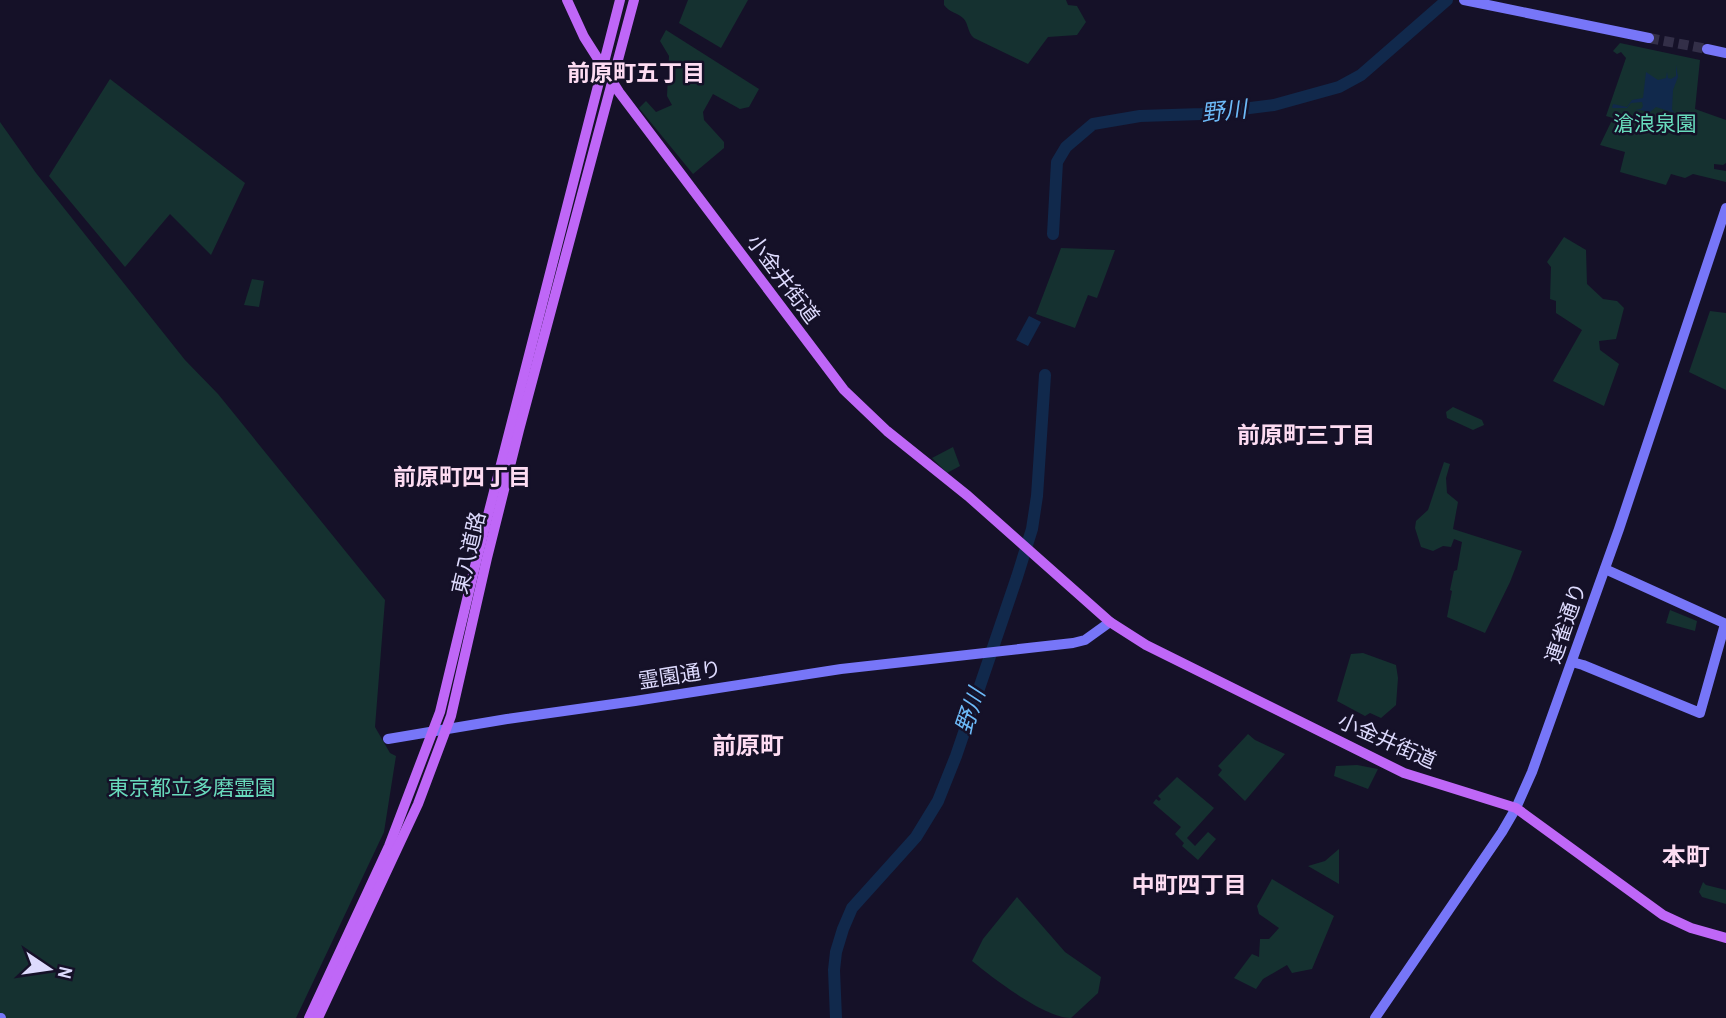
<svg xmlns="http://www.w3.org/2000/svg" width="1726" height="1018" font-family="'Archivo Narrow','Noto Sans JP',sans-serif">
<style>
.green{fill:#153130}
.water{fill:#11294c}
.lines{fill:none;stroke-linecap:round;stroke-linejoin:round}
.river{stroke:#11294c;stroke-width:12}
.secondary-tunnel{stroke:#332f48;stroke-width:10;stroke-dasharray:10 5;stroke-linecap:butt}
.secondary{stroke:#7776f8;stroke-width:10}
.primary{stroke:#bf67f7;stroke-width:10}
.labels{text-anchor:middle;stroke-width:5;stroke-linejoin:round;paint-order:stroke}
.park-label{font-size:21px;fill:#68dbbc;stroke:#151128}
.street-label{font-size:21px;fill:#dddafd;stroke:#151128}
.neighbourhood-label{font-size:23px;font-weight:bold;fill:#fddcf2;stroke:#151128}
.water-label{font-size:23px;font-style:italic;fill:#6dbaf8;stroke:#151128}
.quarter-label{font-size:24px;font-weight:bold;fill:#fddcf2;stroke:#151128}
</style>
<rect width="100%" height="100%" fill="#151128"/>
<g class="green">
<polygon points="688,0 748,0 721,48 679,23"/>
<path d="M944 0H1066L1068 5 1077 6 1086 22 1077 35 1048 37 1028 64 974 38C967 32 969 24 963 18 956 12 950 13 944 5Z"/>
<polygon points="666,30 759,89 749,107 740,109 713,94 703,112 704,120 724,142 724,148 693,174 639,108 646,101 656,112 672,105 667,96 669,56 660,41"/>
<polygon points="1620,43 1700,60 1695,109 1726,120 1726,163 1723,165 1714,164 1714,169 1726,171 1726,182 1693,174 1685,178 1671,174 1666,185 1620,172 1625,152 1600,145 1613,118 1606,116 1626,58 1621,52 1617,54 1613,51"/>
<polygon points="110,79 245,183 211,255 170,214 125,267 49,176"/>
<polygon points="0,122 36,173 185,360 218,394 385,600 375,727 390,753 396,756 384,832 296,1018 0,1018"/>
<polygon points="1564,237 1586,250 1587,284 1603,299 1617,301 1624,308 1616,339 1599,341 1600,350 1619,364 1604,406 1553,381 1582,330 1556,313 1556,301 1550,299 1551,267 1547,262"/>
<polygon points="1061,248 1115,250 1097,298 1088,295 1075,328 1036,314"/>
<polygon points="252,279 264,281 259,307 244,305"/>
<polygon points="1710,311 1726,313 1726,390 1689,372"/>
<polygon points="1453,407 1482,420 1484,425 1473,430 1447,418 1446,412"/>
<polygon points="953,447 960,466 947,473 932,458"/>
<polygon points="1444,462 1450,464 1446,478 1447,493 1458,502 1453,529 1522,551 1510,582 1485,633 1447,617 1452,591 1450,590 1454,571 1457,570 1462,542 1454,539 1451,547 1443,546 1433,551 1421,547 1415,528 1416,521 1428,510"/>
<polygon points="1670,610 1697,621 1695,631 1666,623"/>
<polygon points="1363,653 1396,665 1398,678 1396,705 1381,718 1370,713 1365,716 1337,701 1351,654"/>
<polygon points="1248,734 1255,740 1285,754 1245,801 1218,775 1222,770 1218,766"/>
<polygon points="1357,765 1378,769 1368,789 1334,776 1336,766"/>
<polygon points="1177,777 1214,808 1187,838 1195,846 1208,832 1216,839 1198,860 1182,846 1184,843 1175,834 1181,827 1153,803 1156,799 1159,801 1161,799 1158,796"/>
<polygon points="1339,849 1339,884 1308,866 1325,861"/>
<polygon points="1272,879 1334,916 1312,969 1292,973 1287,965 1263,979 1256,989 1234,978 1252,954 1259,957 1260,939 1269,939 1279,928 1259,914 1257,906"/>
<polygon points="1703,882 1706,885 1726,890 1726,904 1702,897 1699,892"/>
<path d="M1017 897 1065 952 1101 977 1098 993 1071 1018C1044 1018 993 978 972 961L983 939Z"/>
</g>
<g class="water">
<polygon points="1676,65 1678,77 1673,90 1672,110 1675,113 1656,107 1650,112 1635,109 1641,109 1643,106 1642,102 1631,103 1627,108 1612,108 1613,104 1627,107 1632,100 1643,98 1646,72 1658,80 1666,78 1667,72 1668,78 1671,79 1676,76"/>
<polygon points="1029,316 1041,322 1028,346 1016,340"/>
</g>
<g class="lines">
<g class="river">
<polyline points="1053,234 1057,162 1066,147 1093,124 1140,116 1202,114 1274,105 1339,87 1361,75 1447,0"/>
<polyline points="836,1018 834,970 836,952 843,929 852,908 916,837 938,801 956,756 1017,577 1032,529 1037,496 1045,375"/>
</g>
<polyline class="secondary-tunnel" points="1649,38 1707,49"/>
<g class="secondary">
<polyline points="1464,0 1649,38"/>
<polyline points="1707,49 1726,53"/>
<polyline points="1605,569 1726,624"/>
<polyline points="1572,662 1583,665 1700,713 1725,624"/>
<polyline points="388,739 507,719 635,701 841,669 1073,643 1085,640 1110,622"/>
<polyline points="0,1018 1,1018"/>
<polyline points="1375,1018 1502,832 1516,808 1532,772 1619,529 1726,208"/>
</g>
<g class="primary">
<polyline points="567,0 584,37 619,92 844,390 887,431 968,496 1110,622 1146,645 1404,773 1516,808 1663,915 1691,928 1726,938"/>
<polyline points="309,1018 389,846 440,712 477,558 620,0"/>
<polyline points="318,1018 418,804 451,716 487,558 519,430 634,0"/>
</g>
</g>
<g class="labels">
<g class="park-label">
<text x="1655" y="131">滄浪泉園</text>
<text x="192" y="795">東京都立多磨霊園</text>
</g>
<g class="street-label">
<text transform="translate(783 279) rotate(53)" y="7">小金井街道</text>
<text transform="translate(469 553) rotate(-77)" y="7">東八道路</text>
<text transform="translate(1566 623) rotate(-71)" y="7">連雀通り</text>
<text transform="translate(680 675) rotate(-9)" y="7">霊園通り</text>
<text transform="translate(1387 741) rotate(24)" y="7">小金井街道</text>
</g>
<g class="neighbourhood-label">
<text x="636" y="81">前原町五丁目</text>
<text x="1306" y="443">前原町三丁目</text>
<text x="462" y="485">前原町四丁目</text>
<text x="1189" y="893">中町四丁目</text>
</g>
<g class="water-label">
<text transform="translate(1224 111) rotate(-6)" y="8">野川</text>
<text transform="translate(970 711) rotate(-71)" y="8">野川</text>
</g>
<g class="quarter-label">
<text x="748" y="754">前原町</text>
<text x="1686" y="865">本町</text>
</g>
</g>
<g transform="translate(49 969) rotate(103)" stroke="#151128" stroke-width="5" paint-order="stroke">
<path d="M0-5L12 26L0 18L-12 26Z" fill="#dddafd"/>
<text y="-10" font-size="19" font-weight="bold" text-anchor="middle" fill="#dddafd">N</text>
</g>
</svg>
